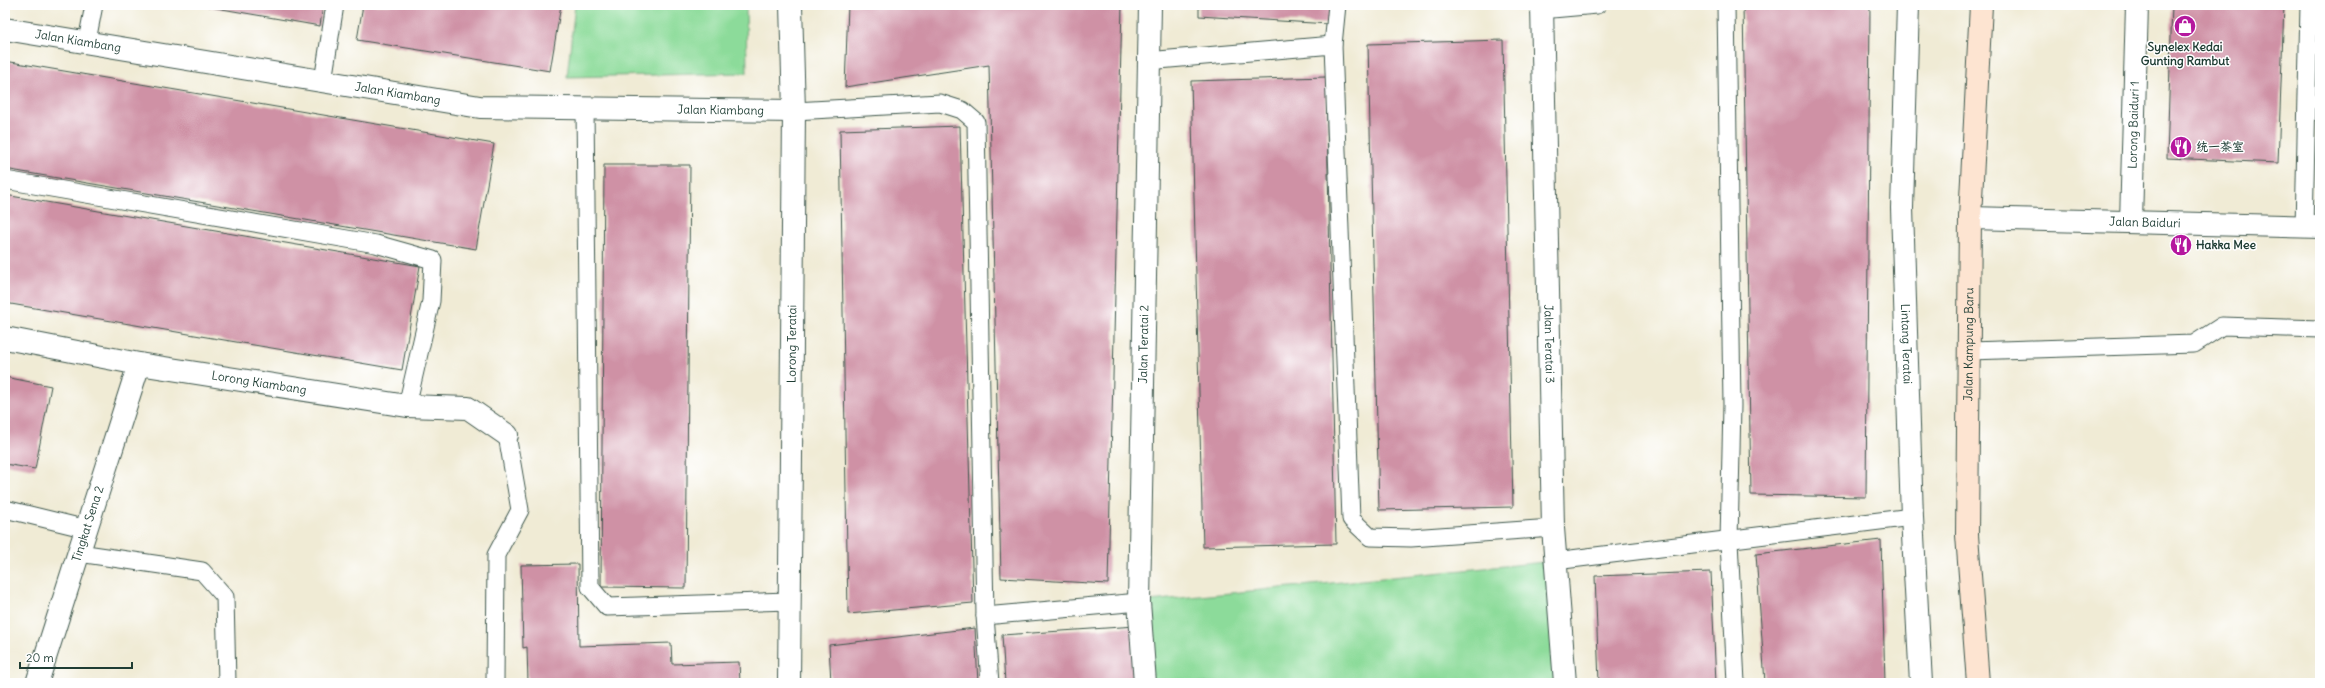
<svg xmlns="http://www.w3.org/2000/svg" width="2325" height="688" font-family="Delius,'LXGW WenKai TC',sans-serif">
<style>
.green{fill:#8cdb9a;stroke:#568c67}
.building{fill:#cf91a5}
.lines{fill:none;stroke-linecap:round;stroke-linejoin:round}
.lane-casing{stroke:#3e574c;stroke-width:19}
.street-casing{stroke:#3e574c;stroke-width:24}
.secondary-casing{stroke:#3e574c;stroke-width:24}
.lane{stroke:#fff;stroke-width:17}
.street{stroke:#fff;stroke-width:22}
.secondary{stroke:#fde4d1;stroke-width:22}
.labels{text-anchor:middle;stroke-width:3;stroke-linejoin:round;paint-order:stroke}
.street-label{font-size:12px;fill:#1f3d34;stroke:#fff}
.poi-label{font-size:12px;font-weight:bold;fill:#1f3d34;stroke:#fff;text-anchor:start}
</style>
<rect width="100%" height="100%" fill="#fff"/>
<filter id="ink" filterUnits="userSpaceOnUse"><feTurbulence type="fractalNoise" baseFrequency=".025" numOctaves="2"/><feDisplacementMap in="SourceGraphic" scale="8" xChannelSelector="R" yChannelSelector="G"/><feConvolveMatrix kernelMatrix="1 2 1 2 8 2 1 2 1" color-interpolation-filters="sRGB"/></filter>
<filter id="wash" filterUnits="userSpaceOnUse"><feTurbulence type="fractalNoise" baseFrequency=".012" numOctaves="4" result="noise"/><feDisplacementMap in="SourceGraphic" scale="16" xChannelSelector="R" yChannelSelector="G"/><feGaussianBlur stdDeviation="0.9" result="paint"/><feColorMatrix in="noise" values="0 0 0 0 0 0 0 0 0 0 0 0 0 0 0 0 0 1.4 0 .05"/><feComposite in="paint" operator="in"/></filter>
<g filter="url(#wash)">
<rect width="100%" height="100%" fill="#f0ebd5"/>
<g class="green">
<polygon points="575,5 746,5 747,73 567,77"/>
<polygon points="1555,561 1562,683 1145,683 1139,602"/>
</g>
<g id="blocks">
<g class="building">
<polygon points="199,5 323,5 320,26"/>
<polygon points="363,5 561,5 550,71 357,40"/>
<polygon points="848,5 1122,5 1108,584 1001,578 989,65 845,87"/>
<polygon points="1199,5 1331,5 1329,24 1199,16"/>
<polygon points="1743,5 1870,5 1866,497 1751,495"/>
<polygon points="2172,5 2284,5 2278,163 2167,158"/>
<polygon points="1503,40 1513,507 1379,510 1368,44"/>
<polygon points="5,61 494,144 476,249 5,169"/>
<polygon points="1326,77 1336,544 1203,547 1191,81"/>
<polygon points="960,126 973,603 848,614 840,130"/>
<polygon points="604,165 690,165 686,588 601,587"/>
<polygon points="5,195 420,266 402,370 5,303"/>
<polygon points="5,377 51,386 35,469 5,464"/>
<polygon points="1881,540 1885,683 1765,683 1756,554"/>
<polygon points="578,564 579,646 671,643 672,664 739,662 740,683 528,683 527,647 523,648 521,565"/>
<polygon points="1711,572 1716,683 1599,683 1595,576"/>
<polygon points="1136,626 1138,683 1005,683 1002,635"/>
<polygon points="975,628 978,683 831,683 829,645"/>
</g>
</g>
</g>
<g filter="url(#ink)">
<use href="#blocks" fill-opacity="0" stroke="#3e574c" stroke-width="1"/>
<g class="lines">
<g class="lane-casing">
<g id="lane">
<polyline points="1337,5 1333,45 1351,519 1370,537 1411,538 1553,528"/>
<polyline points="1726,5 1732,405 1729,541 1736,683"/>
<polyline points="1541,10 1597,5"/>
<polyline points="87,41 94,5"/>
<polyline points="1147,61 1333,45"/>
<polyline points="323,81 335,5"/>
<polyline points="585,108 590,587 607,607 790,601"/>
<polyline points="794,111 940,103 962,110 976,122 985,616 990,683"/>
<polyline points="5,180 376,244 433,260 431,301 407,406"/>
<polyline points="2304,227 2309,5"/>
<polyline points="1970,351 2194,344 2222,326 2320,329"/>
<polyline points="5,509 87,529"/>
<polyline points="79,553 202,571 225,597 227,683"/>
<polyline points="1555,561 1912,517"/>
<polyline points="985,616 1139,602"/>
<polyline points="495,683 496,555 520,510 507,435"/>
</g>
</g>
<g class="street-casing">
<g id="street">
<path id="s1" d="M1542 5 1553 528 1565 683"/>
<path id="s2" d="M1908 5 1902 208 1912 517 1921 683"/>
<path id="s3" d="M5 29 480 107 794 111"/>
<path id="s4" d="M1970 218 2320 227"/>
<path id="s5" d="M2131 222 2137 5"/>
<path id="s6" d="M5 338 139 364 407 406 468 408 507 435"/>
<path id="s7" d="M37 683 139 364"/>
<path id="s8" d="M789 683 794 111 791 5"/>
<path id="s9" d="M1145 683 1139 602 1150 5"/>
</g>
</g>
<g class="secondary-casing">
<g id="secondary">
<path id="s10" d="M1978 683 1967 535 1970 218 1981 5"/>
</g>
</g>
<use href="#lane" class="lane"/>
<use href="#street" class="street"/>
<use href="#secondary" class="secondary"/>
</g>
</g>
<defs>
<g id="shop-disc" transform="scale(1.15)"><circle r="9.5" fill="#b5179e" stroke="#fff"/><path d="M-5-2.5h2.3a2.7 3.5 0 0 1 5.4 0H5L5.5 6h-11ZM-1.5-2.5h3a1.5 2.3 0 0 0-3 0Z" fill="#fff"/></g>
<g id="restaurant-disc" transform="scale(1.15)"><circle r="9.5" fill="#b5179e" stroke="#fff"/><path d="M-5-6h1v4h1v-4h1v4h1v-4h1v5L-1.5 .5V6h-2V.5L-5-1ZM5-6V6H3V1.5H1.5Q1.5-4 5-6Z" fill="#fff"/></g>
</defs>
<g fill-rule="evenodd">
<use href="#shop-disc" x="2185" y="26"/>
<use href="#restaurant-disc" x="2181" y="147"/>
<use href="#restaurant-disc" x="2181" y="245"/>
</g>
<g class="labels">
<g class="street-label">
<text dy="4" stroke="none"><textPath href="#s3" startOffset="74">Jalan Kiambang</textPath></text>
<text dy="4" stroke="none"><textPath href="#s3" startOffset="398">Jalan Kiambang</textPath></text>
<text dy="4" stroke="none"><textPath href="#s3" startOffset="722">Jalan Kiambang</textPath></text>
<text dy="4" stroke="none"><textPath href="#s5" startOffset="97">Lorong Baiduri 1</textPath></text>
<text dy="4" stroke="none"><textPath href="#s4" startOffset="175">Jalan Baiduri</textPath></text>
<text dy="4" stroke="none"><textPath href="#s8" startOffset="339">Lorong Teratai</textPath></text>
<text dy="4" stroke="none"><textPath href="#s9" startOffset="339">Jalan Teratai 2</textPath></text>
<text dy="4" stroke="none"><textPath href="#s1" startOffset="339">Jalan Teratai 3</textPath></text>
<text dy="4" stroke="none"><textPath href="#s2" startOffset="339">Lintang Teratai</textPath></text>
<text dy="4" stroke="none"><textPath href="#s10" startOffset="339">Jalan Kampung Baru</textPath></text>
<text dy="4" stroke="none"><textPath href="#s6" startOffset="258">Lorong Kiambang</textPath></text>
<text dy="4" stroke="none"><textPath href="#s7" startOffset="167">Tingkat Sena 2</textPath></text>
</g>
<g class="poi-label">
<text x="2185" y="51" text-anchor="middle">Synelex Kedai<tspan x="2185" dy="14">Gunting Rambut</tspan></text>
<text x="2196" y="151">统一茶室</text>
<text x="2196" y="249">Hakka Mee</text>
</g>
</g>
<rect width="2325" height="688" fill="none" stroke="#fff" stroke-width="20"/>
<path d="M20 662v6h112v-6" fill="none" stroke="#1f3d34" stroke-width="2"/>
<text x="26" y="662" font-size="12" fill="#1f3d34" stroke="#ffffff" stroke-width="3" paint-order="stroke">20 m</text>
</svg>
